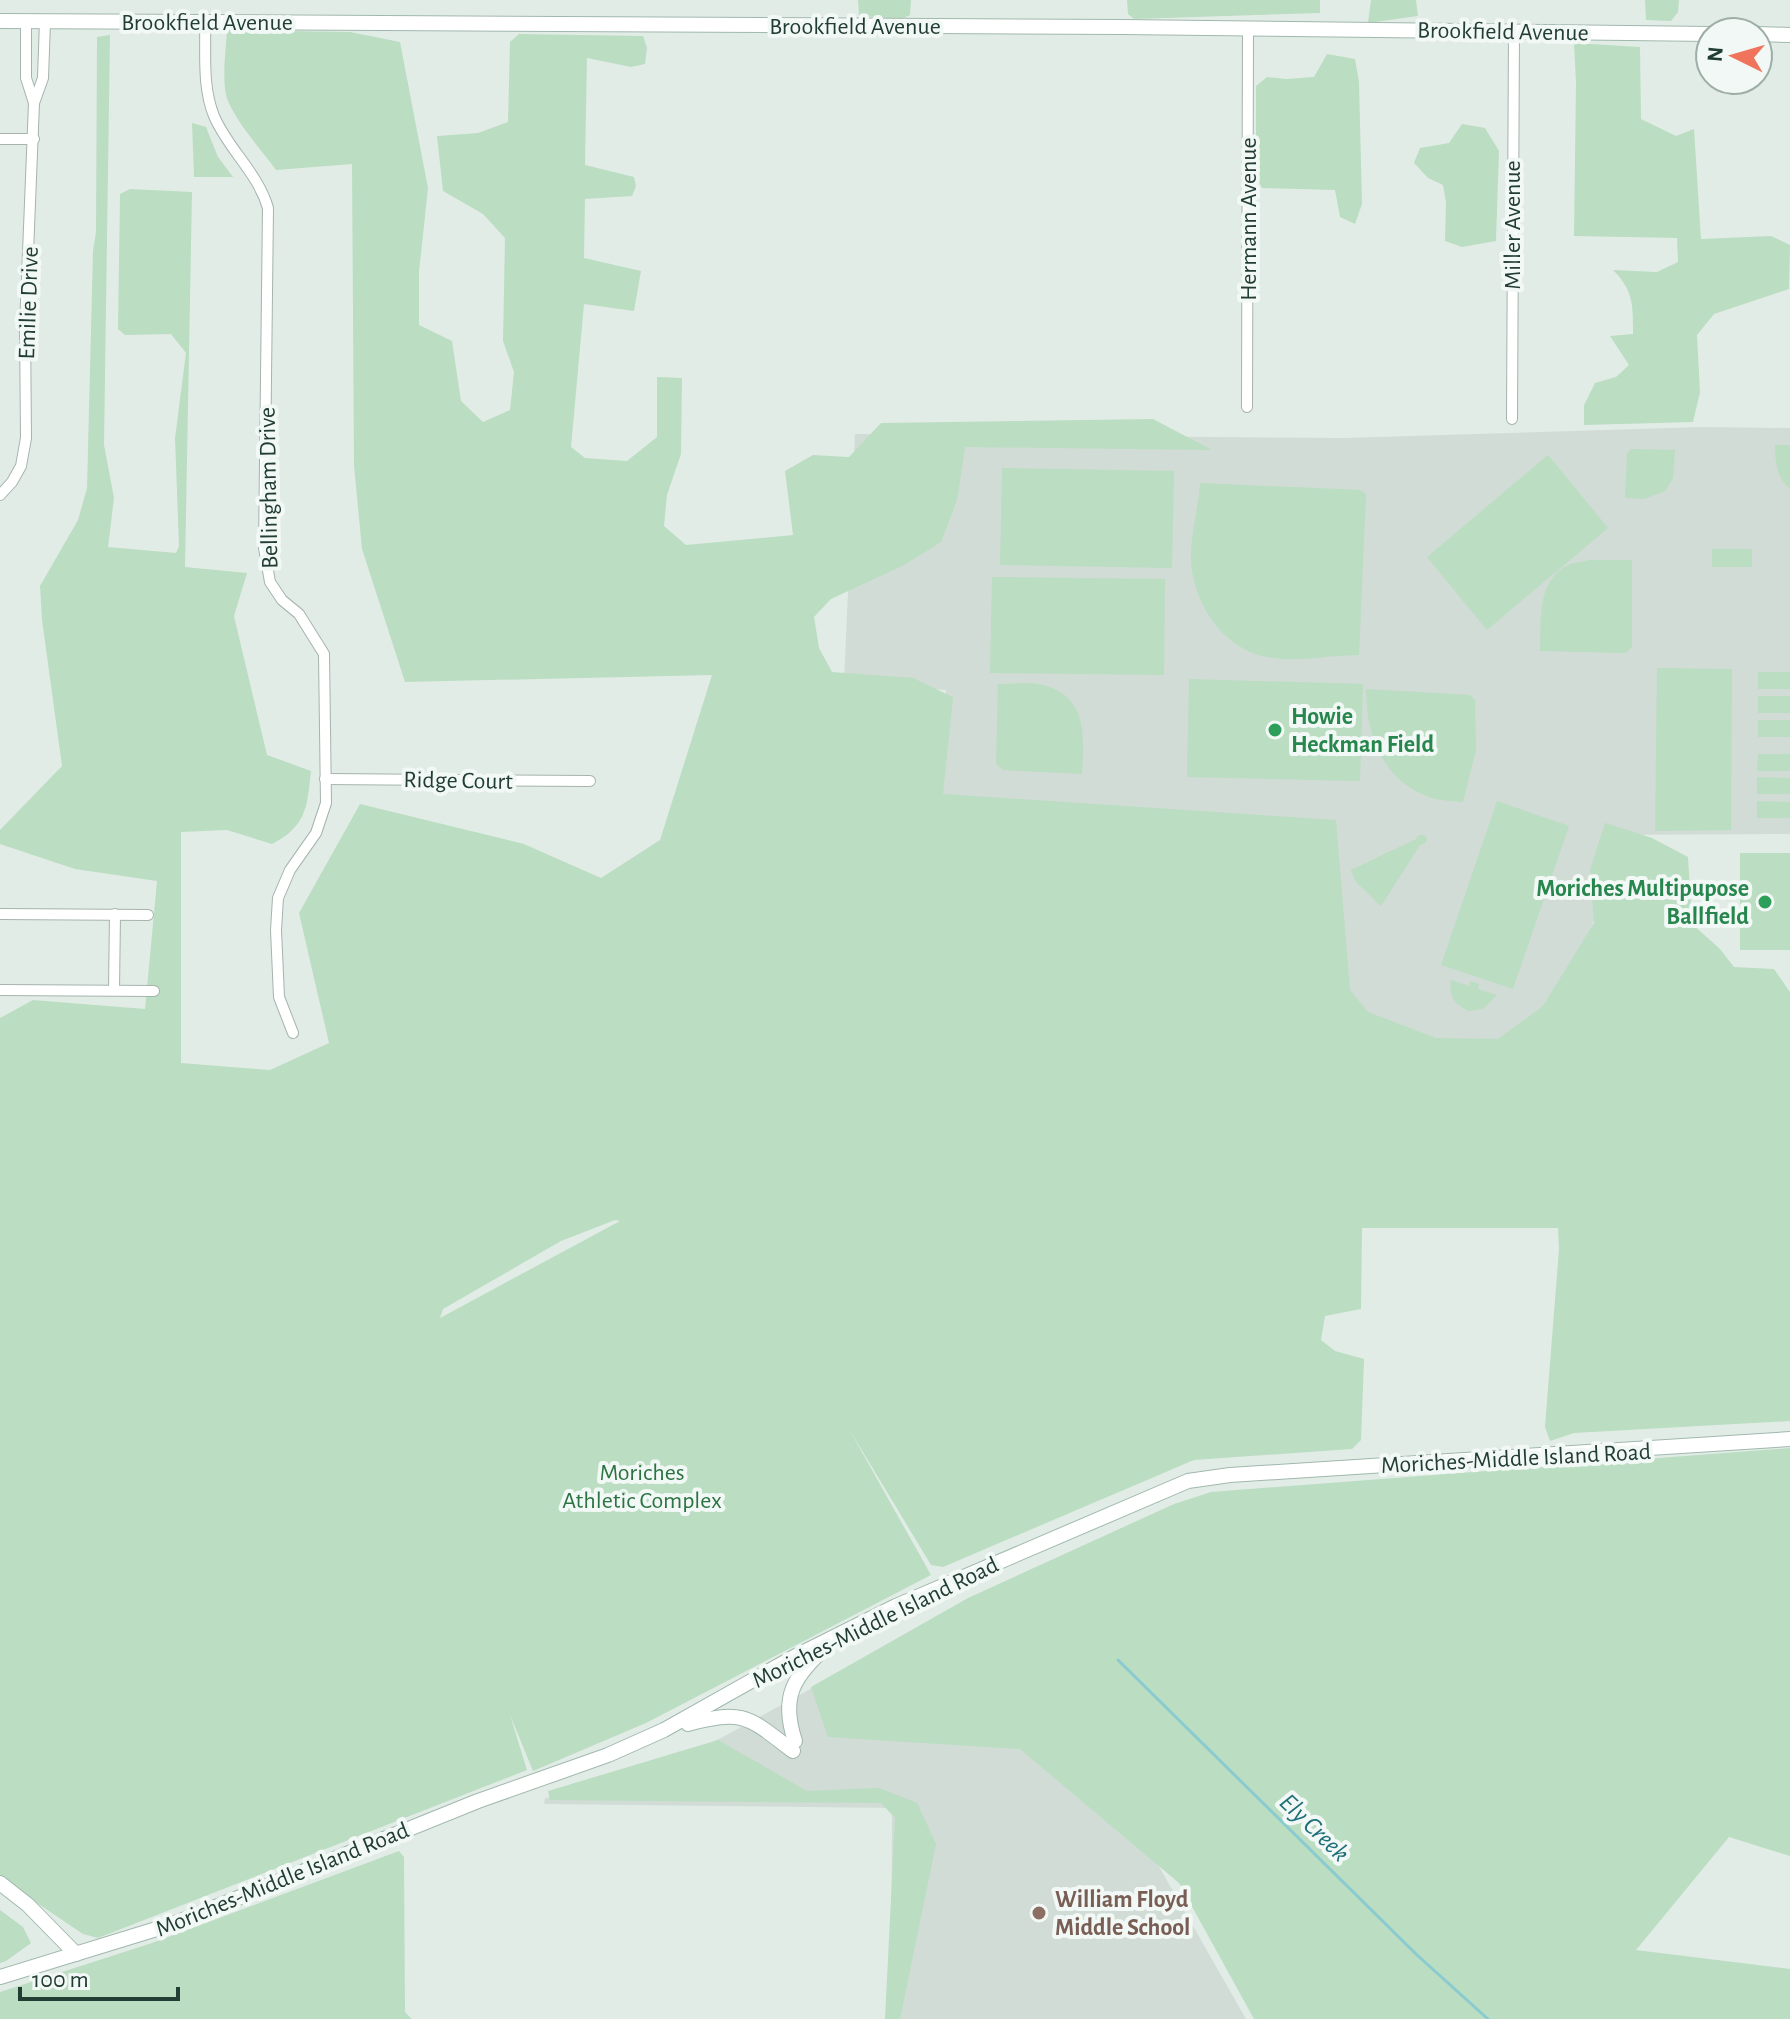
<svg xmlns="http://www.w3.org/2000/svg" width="1790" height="2019" font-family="'Alegreya Sans',sans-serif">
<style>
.built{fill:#d0dcd5}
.green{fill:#bbddc1;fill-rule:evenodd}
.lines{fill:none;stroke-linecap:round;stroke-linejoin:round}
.stream{stroke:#8acbd0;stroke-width:3}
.street-casing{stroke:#a5b4ad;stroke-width:12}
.secondary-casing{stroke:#a0b8ad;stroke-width:16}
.street{stroke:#fff;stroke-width:10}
.secondary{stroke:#fff;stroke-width:14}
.leisure-dot{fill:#2e9e5b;stroke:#f2f8f5;stroke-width:3}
.education-dot{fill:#8d6e63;stroke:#f2f8f5;stroke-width:3}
.labels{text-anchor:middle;stroke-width:8;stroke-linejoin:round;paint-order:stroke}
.street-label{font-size:24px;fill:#223d33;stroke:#f2f8f5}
.leisure-label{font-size:24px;font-weight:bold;fill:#27864d;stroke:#f2f8f5;text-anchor:start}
.park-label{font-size:24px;fill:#2c7342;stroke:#f2f8f5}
.education-label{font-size:24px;font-weight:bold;fill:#785e54;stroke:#f2f8f5;text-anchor:start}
.water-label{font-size:26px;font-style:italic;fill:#1d7078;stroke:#f2f8f5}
</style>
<rect width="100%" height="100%" fill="#e2ece7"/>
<g class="built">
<polygon points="1702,427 1790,428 1790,834 1615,835 1562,1047 1335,1041 942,809 946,690 844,683 855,434 1345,438"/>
<polygon points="953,1611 1125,1807 1246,2019 891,2019 892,1808 544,1804 545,1798 628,1781 721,1738"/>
</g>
<g class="green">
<polygon points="858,0 911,0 910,15 902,19 859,16"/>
<polygon points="1127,0 1320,0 1320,13 1134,19 1128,14"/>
<polygon points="1371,0 1416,0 1418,16 1368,23"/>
<polygon points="1645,0 1679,0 1678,12 1671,21 1646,20"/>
<path d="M227 30 350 32 400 42 428 188 419 272V325L452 341 461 401 483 422 510 410 514 372 503 341 505 238 483 214 443 191 437 136 478 133 508 122 510 42 519 34 643 36 647 48 645 64 631 67 587 58 585 165 634 177 636 186 632 196 585 199 584 258 641 271 634 311 584 304 571 447 585 458 627 461 657 437V377L682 378 681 454 667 495 664 526 686 545 793 535 785 471 813 455 849 457 881 423 1153 419 1212 450 965 447 957 500 941 542 904 565 831 599 814 617 819 648 832 672 913 678 953 697 943 794 1336 820 1350 990 1368 1012 1436 1038 1498 1039 1543 1006 1594 923 1590 870 1605 823 1652 838 1688 857 1692 924 1720 949 1734 967 1774 969 1790 992V1421L1574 1433 1550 1441 1545 1427 1559 1249 1558 1228H1362L1361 1309 1325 1316 1321 1340 1335 1351 1364 1359 1361 1440 1352 1449 1194 1460 943 1567 931 1565 849 1429 931 1575 646 1723 533 1771 510 1715 527 1770 98 1938 83 1934 0 1878V1018L33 1000 145 1009 157 881 75 869 0 844V830L62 766 42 620 40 586 78 520 87 488 93 251 96 232 97 37 110 35 104 445 114 498 108 547 176 553 179 546 175 438 186 353 171 334 125 335 118 329 120 194 130 189 192 192 185 567 247 573 234 616 267 755 311 771C307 807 307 826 272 844L227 830 181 832V1063L270 1070 329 1043 299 913 360 804 524 844 601 878 660 840 712 675 405 682 362 549 354 466 352 164 276 170C260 148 239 126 228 101 221 84 226 49 227 30ZM615 1220 620 1221 440 1318 443 1309 561 1241Z"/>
<path d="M1574 43 1640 47 1641 119 1676 136 1694 129 1701 239 1771 236 1790 245 1789 289 1714 314 1697 335 1700 392 1693 422 1584 425V405L1595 383 1616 377 1629 365 1610 336 1633 334C1633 306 1634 291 1613 270L1657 272 1678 262 1677 238 1574 236 1576 83Z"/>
<polygon points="1327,54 1355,59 1359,82 1362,204 1355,224 1340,217 1335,190 1262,188 1256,176 1256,86 1267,77 1286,79 1314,77"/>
<polygon points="192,123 206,127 218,157 233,177 194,177"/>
<polygon points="1462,124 1485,128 1499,151 1496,241 1462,247 1445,241 1446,203 1443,185 1428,178 1414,163 1420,148 1449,143"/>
<path d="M1775 445H1790V489C1777 477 1775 463 1775 445Z"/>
<polygon points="1631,449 1675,450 1673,478 1665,491 1644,499 1625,498 1627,454"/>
<polygon points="1548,455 1608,528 1487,630 1427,557"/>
<polygon points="1002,468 1174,471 1172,568 1000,565"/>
<path d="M1200 483 1360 490 1366 494 1359 655C1328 655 1298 663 1267 657 1219 648 1189 596 1191 551 1192 528 1199 506 1200 483Z"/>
<rect x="1712" y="549" width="40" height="18"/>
<path d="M1589 560H1632V647L1626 653 1540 651C1541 622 1537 585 1564 567 1570 563 1581 562 1589 560Z"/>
<polygon points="992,577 1165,579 1164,675 990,673"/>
<polygon points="1657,668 1732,669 1731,830 1655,831"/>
<rect x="1758" y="672" width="32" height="17"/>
<polygon points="1189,679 1363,684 1360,781 1187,777"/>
<path d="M998 684C1012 684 1029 682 1043 685 1088 696 1084 737 1082 774L1003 770 996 764Z"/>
<path d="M1366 689 1470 695 1475 700 1476 750 1463 802C1454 801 1442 801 1432 798 1384 782 1366 737 1366 689Z"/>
<rect x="1758" y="696" width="32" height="17"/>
<rect x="1758" y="720" width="32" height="17"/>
<polygon points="1758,754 1790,754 1790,771 1757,771"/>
<polygon points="1757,777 1790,778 1790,794 1757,794"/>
<polygon points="1497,801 1569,826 1513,989 1441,965"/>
<polygon points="1757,801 1790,802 1790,818 1757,818"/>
<polygon points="1419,835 1424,835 1427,838 1425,843 1420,845 1381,906 1356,882 1351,870 1416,839"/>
<rect x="1740" y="853" width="50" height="97"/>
<path d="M1451 980 1469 986 1471 981 1479 984 1478 989 1497 995 1483 1009 1469 1011C1455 1005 1448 995 1451 980Z"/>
<polygon points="1790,1448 1790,1856 1729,1837 1636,1950 1790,1969 1790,2019 1254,2019 1179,1883 1020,1749 828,1737 811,1687 968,1598 1174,1504 1211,1492"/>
<polygon points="718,1740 807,1791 879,1788 917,1803 936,1844 900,2019 885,2019 895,1818 881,1803 550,1800 548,1791"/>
<polygon points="399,1851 404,1857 405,2012 412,2019 0,2019 0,1992 152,1943"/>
<polygon points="0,1910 23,1927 31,1943 6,1961 0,1963"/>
</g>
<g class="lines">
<polyline class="stream" points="1118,1660 1417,1955 1488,2019"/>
<g class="street-casing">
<g id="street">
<path d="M205 22C206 54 202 86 214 116 228 149 258 173 268 208L264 548 270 582 282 600 299 614 324 654 326 803 316 833 290 870 278 898 276 930 279 997 293 1033"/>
<polyline points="34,103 43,78 45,21"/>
<polyline points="0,139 34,139"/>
<polyline points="1247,407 1248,30"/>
<polyline points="1512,419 1514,31"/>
<polyline points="0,495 12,482 21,466 26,438 25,327 34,103 26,78 26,21"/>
<polyline points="325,779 590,781"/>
<polyline points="0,914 148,915"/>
<polyline points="0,990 154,991"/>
<polyline points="114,990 115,914"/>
</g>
</g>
<g class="secondary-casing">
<g id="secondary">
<polyline points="0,21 1122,27 1710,34"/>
<polyline points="1758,34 1790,35"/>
<path d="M688 1724C745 1709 748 1717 793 1751"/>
<path d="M795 1741C780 1696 794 1677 826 1647"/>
<polyline points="0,1883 28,1905 76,1954"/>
<polyline points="0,1977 176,1923 478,1801 608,1755 664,1730 794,1657 896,1606 1188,1481 1230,1475 1790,1439"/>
</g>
</g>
<use href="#street" class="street"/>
<use href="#secondary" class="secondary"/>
</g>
<g class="leisure-dot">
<circle cx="1275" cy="730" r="8"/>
<circle cx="1765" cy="902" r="8"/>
</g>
<circle class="education-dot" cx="1039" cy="1913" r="8"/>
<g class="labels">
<g class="street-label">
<text x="207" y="30">Brookfield Avenue</text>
<text x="855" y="34">Brookfield Avenue</text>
<text transform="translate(1503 31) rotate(1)" y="8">Brookfield Avenue</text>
<text transform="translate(1248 219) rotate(-90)" y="8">Hermann Avenue</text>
<text transform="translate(1512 225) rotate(-90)" y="8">Miller Avenue</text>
<text transform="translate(28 303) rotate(-88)" y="8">Emilie Drive</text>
<text transform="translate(268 488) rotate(-91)" y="8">Bellingham Drive</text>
<text transform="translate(458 780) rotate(1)" y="8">Ridge Court</text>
<text transform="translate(1516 1458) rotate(-3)" y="8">Moriches-Middle Island Road</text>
<text transform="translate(875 1622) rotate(-26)" y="8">Moriches-Middle Island Road</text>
<text transform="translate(282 1879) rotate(-22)" y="8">Moriches-Middle Island Road</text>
</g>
<g class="leisure-label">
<text x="1291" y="724">Howie<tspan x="1291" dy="28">Heckman Field</tspan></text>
<text x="1749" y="896" text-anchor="end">Moriches Multipupose<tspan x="1749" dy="28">Ballfield</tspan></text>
</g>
<g class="park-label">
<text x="642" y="1480">Moriches<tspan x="642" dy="28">Athletic Complex</tspan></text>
</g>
<g class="education-label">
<text x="1055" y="1907">William Floyd<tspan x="1055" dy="28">Middle School</tspan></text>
</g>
<g class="water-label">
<text transform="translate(1315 1827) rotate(44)" y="9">Ely Creek</text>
</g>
</g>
<g transform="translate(1734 56) rotate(275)"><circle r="38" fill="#f2f8f5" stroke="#9fada7" stroke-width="2"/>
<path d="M0-6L14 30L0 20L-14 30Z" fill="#f0745b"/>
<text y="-12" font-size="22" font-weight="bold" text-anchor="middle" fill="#223d33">N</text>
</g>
<path d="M20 1987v12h158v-12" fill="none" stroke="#223d33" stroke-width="4"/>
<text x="32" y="1987" font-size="24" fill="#223d33" stroke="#f2f8f5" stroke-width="6" paint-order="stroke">100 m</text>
</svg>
